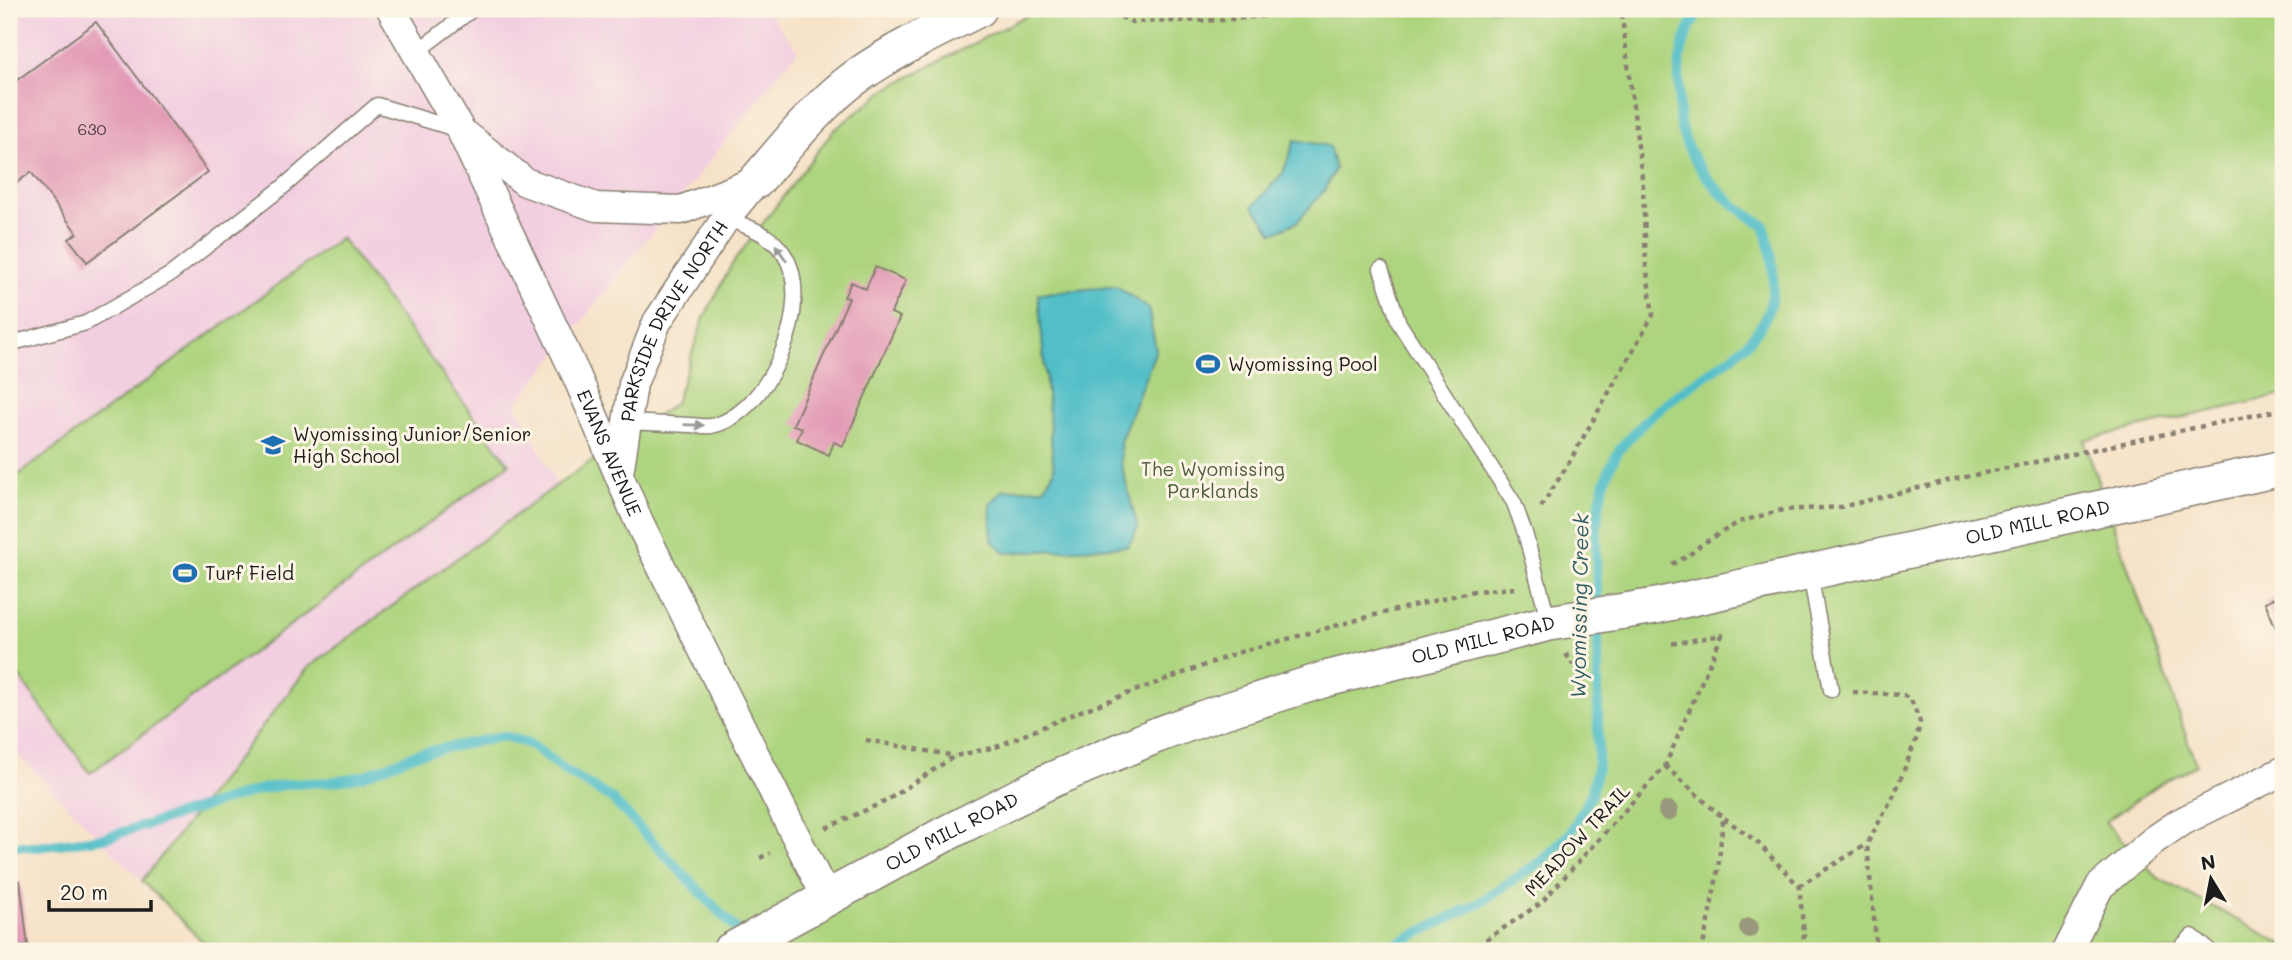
<svg xmlns="http://www.w3.org/2000/svg" width="2292" height="960" font-family="Mali,sans-serif">
<style>
.built{fill:#f2cfe0}
.green{fill:#add47e;stroke:#64784d;stroke-width:2}
.water{fill:#51bec8;stroke:#366d72;stroke-width:2}
.lines{fill:none;stroke-linecap:round;stroke-linejoin:round}
.stream{stroke:#51bec8;stroke-width:10}
.building{fill:#e299b5}
.service-casing{stroke:#897f72;stroke-width:17}
.minor-casing{stroke:#897f72;stroke-width:31}
.tertiary-casing{stroke:#897f72;stroke-width:38}
.path{stroke:#897f72;stroke-width:4.5;stroke-dasharray:5 5;stroke-linecap:butt}
.service{stroke:#fff;stroke-width:14}
.minor{stroke:#fff;stroke-width:28}
.tertiary{stroke:#fff;stroke-width:35}
.tree{fill:#9a987c}
.oneway{fill:#999}
.labels{text-anchor:middle;stroke-width:6;stroke-linejoin:round;paint-order:stroke}
.number-label{font-size:16px;fill:#4e3b42}
.street-label{font-size:19px;fill:#1c1c1c;stroke:#fcf5e5}
.poi-label{font-size:19px;fill:#1c1c1c;stroke:#fcf5e5;text-anchor:start}
.park-label{font-size:19px;fill:#4f5c3e;stroke:#fcf5e5}
.water-label{font-size:21px;font-style:italic;fill:#315d61;stroke:#fcf5e5}
</style>
<rect width="100%" height="100%" fill="#fcf5e5"/>
<filter id="ink" filterUnits="userSpaceOnUse"><feTurbulence type="fractalNoise" baseFrequency=".0143" numOctaves="2"/><feDisplacementMap in="SourceGraphic" scale="14" xChannelSelector="R" yChannelSelector="G"/><feConvolveMatrix kernelMatrix="1 2 1 2 8 2 1 2 1" color-interpolation-filters="sRGB"/></filter>
<filter id="wash" filterUnits="userSpaceOnUse"><feTurbulence type="fractalNoise" baseFrequency=".00686" numOctaves="4" result="noise"/><feDisplacementMap in="SourceGraphic" scale="28" xChannelSelector="R" yChannelSelector="G"/><feGaussianBlur stdDeviation="1.57" result="paint"/><feColorMatrix in="noise" values="0 0 0 0 0 0 0 0 0 0 0 0 0 0 0 0 0 1.4 0 .05"/><feComposite in="paint" operator="in"/></filter>
<g filter="url(#wash)">
<rect width="100%" height="100%" fill="#f6e2c8"/>
<polygon class="built" points="9,9 765,9 798,50 516,404 557,485 308,668 142,881 9,746"/>
<g class="green">
<polygon points="1039,9 2283,9 2283,395 2084,440 2196,765 2158,785 2105,822 2158,878 2283,944 2283,951 212,951 142,881 308,668 557,485 675,403 704,318 732,264 833,131 888,88"/>
<polygon points="341,238 509,464 90,773 9,663 9,482"/>
</g>
<g class="water">
<polygon points="1295,140 1329,146 1335,169 1324,191 1297,222 1273,233 1253,206 1283,173"/>
<polygon points="1116,286 1148,308 1156,350 1120,442 1121,464 1138,528 1128,546 1006,553 992,541 990,504 1003,490 1044,488 1054,471 1038,294"/>
</g>
<g class="lines">
<g class="stream">
<polyline points="9,845 37,847 104,838 262,789 289,784 330,782 363,776 416,754 504,736 530,744 567,772 612,799 745,939"/>
<path d="M1382 951 1479 903 1543 860 1570 833 1591 795 1598 763C1598 715 1598 667 1598 619 1597 564 1588 502 1618 452 1622 445 1629 439 1635 432 1702 357 1806 356 1764 225 1727 205 1688 165 1680 123 1678 111 1679 97 1679 85 1678 57 1684 32 1701 9"/>
</g>
</g>
<g id="blocks">
<g class="building">
<polygon points="96,22 208,172 87,262 69,239 77,233 31,172 9,189 9,86"/>
<polygon points="875,267 906,280 891,313 900,317 843,446 834,442 829,455 797,440 802,428 793,425 849,298 844,297 851,282 866,289"/>
<polygon points="2283,594 2283,645 2265,602"/>
<polygon points="20,881 28,946 9,948 9,883"/>
</g>
</g>
</g>
<g filter="url(#ink)">
<use href="#blocks" fill-opacity="0" stroke="#897f72" stroke-width="2"/>
<g class="lines">
<g class="service-casing">
<g id="service">
<polyline points="415,53 473,9"/>
<polyline points="1381,269 1399,323 1514,503 1525,533 1549,622"/>
<polyline points="9,344 86,323 171,274 283,187 377,105 459,130"/>
<path d="M626 422C647 423 668 424 690 425 696 425 705 427 711 426 769 415 816 303 784 254 770 233 748 227 726 218"/>
<polyline points="1810,573 1831,690"/>
<polyline points="2177,951 2192,936 2210,951"/>
</g>
</g>
<g class="minor-casing">
<g id="minor">
<path id="s1" d="M391 9 461 131 577 377 639 522 827 899"/>
<polyline points="466,135 525,182 596,207 681,210 756,181"/>
<path id="s2" d="M619 473 633 384 657 322 726 218 756 181"/>
<polyline points="2067,951 2100,886 2154,840 2179,823 2283,771"/>
</g>
</g>
<g class="tertiary-casing">
<g id="tertiary">
<path d="M756 181C787 145 818 105 856 77 894 50 937 30 979 9"/>
<path id="s3" d="M730 951 945 834 1051 780 1157 735 1215 714 1326 679 1549 623 1656 606 2283 468"/>
</g>
</g>
<g class="path">
<polyline points="1102,9 1132,22 1222,20 1289,14 1315,9"/>
<polyline points="1541,507 1567,466 1653,315 1646,265 1643,186 1621,9"/>
<polyline points="1672,564 1688,556 1702,544 1739,522 1782,510 1841,507 1951,480 2283,409"/>
<polyline points="1566,654 1573,665"/>
<polyline points="1853,692 1903,695 1911,700 1920,722 1917,737 1895,793 1867,844 1877,951"/>
<polyline points="866,740 955,756"/>
<polyline points="1665,766 1723,818 1718,871 1702,951"/>
<polyline points="1724,818 1756,841 1799,886 1804,934 1803,951"/>
<polyline points="826,828 886,801 955,756 996,747 1078,712 1240,652 1375,615 1474,591 1516,588"/>
<polyline points="760,858 770,853"/>
<polyline points="1799,886 1867,844"/>
<polyline points="1469,951 1541,903 1665,766 1722,635 1670,644"/>
</g>
<use href="#service" class="service"/>
<use href="#minor" class="minor"/>
<use href="#tertiary" class="tertiary"/>
</g>
<g class="tree">
<circle cx="1668" cy="811" r="10"/>
<circle cx="1749" cy="928" r="10"/>
</g>
<defs><path id="oneway-solid" d="M-6-.8H1V-3.2L6.5 0L1 3.2V.8H-6Z" transform="scale(1.75)"/></defs>
<g class="oneway">
<use href="#oneway-solid" transform="translate(781 253) rotate(-125)"/>
<use href="#oneway-solid" transform="translate(694 425) rotate(2)"/>
</g>
</g>
<defs>
<g id="stadium-bare" transform="scale(1.89)"><path d="M0-5a6.5 5 0 1 0 0 10a6.5 5 0 1 0 0-10ZM-3.5-1.8h7v3.6h-7Z" fill="#1f6fb2" stroke="#fcf5e5" stroke-width="2.5" paint-order="stroke"/></g>
<g id="school-bare" transform="scale(1.89)"><path d="M0-5L7-2L0 1L-7-2ZM-4 1L0 2.5L4 1V4Q0 6-4 4Z" fill="#1f6fb2" stroke="#fcf5e5" stroke-width="2.5" paint-order="stroke"/></g>
</defs>
<g fill-rule="evenodd">
<use href="#stadium-bare" x="1208" y="364"/>
<use href="#school-bare" x="273" y="445"/>
<use href="#stadium-bare" x="185" y="573"/>
</g>
<g class="labels">
<g class="number-label">
<text x="92" y="135">630</text>
</g>
<g class="street-label">
<text dy="7" stroke="none"><textPath href="#s2" startOffset="164">PARKSIDE DRIVE NORTH</textPath></text>
<text dy="7" stroke="none"><textPath href="#s1" startOffset="495">EVANS AVENUE</textPath></text>
<text dy="7" stroke="none"><textPath href="#s3" startOffset="1386">OLD MILL ROAD</textPath></text>
<text dy="7" stroke="none"><textPath href="#s3" startOffset="819">OLD MILL ROAD</textPath></text>
<text dy="7" stroke="none"><textPath href="#s3" startOffset="252">OLD MILL ROAD</textPath></text>
<text transform="translate(1577 840) rotate(-47)" y="7">MEADOW TRAIL</text>
</g>
<g class="poi-label">
<text x="1228" y="371">Wyomissing Pool</text>
<text x="293" y="441">Wyomissing Junior/Senior<tspan x="293" dy="22">High School</tspan></text>
<text x="205" y="580">Turf Field</text>
</g>
<g class="park-label">
<text x="1213" y="476">The Wyomissing<tspan x="1213" dy="22">Parklands</tspan></text>
</g>
<g class="water-label">
<text transform="translate(1580 606) rotate(-89)" y="7">Wyomissing Creek</text>
</g>
</g>
<rect width="2292" height="960" fill="none" stroke="#fcf5e5" stroke-width="35"/>
<g transform="translate(2211 879) rotate(350)" stroke="#fcf5e5" stroke-width="5" paint-order="stroke">
<path d="M0-5L12 26L0 18L-12 26Z" fill="#1c1c1c"/>
<text y="-10" font-size="19" font-weight="bold" text-anchor="middle" fill="#1c1c1c">N</text>
</g>
<path d="M49 900v10h102v-10" fill="none" stroke="#1c1c1c" stroke-width="3.5"/>
<text x="60" y="900" font-size="21" fill="#1c1c1c" stroke="#fcf5e5" stroke-width="5" paint-order="stroke">20 m</text>
</svg>
